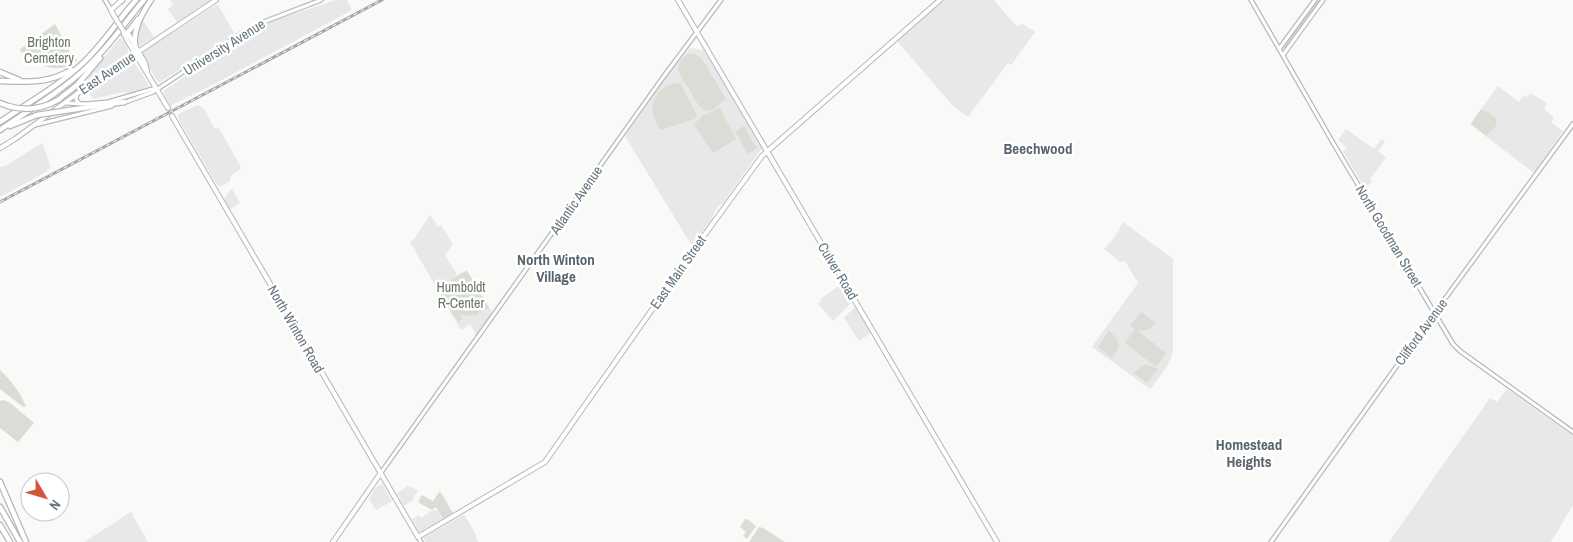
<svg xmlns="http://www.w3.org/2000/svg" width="1573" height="542" font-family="'Archivo Narrow',sans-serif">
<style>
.built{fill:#e7e8e7}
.green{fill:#d9ddd6}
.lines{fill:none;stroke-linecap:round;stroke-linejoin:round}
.secondary-casing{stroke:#b3b9bd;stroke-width:5.5}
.primary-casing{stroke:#b2b8bb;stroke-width:6}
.motorway-casing{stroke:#b4b8bb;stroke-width:7}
.secondary{stroke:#fff;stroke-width:3}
.primary{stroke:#fff;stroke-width:4}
.motorway{stroke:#fff;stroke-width:4.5}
.rail-casing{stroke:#a1a8ac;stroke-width:3}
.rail{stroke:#fff;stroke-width:1;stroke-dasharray:4;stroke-linecap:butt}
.primary-bridge-casing{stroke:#b2b8bb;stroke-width:6;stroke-linecap:butt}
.motorway-bridge-casing{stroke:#b4b8bb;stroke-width:7;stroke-linecap:butt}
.primary-bridge{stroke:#fff;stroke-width:4}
.motorway-bridge{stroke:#fff;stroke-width:4.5}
.labels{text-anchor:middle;stroke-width:5;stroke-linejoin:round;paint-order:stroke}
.park-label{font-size:14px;fill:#697865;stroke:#fff}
.street-label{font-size:14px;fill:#66767f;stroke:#fff}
.neighbourhood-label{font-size:15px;font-weight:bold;fill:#58646b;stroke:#fff}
</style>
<rect width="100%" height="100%" fill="#f9f9f7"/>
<g class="built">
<polygon points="170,0 210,0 177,22 168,9 173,5"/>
<polygon points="336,0 347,0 352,10 218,82 170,106 163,91 241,39 260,27 281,18"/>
<polygon points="943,0 994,0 1015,25 1018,26 1023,24 1035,32 1011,65 1008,63 968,117 953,106 897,41"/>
<polygon points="216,5 218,5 234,33 234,35 160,82 158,82 142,56 143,52"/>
<polygon points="142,19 154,37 140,46 136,40"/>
<polygon points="120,38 122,38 128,48 128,54 88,80 87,78"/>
<polygon points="690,48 704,50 762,148 726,199 723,204 719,205 715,211 712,219 692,246 625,136 674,66"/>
<polygon points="133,61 140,72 141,72 149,86 132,93 123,92 94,99 92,98 88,91 89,89"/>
<polygon points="1498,86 1519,102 1524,95 1527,97 1531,93 1547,104 1544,109 1554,117 1551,122 1563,131 1534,173 1470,124"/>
<polygon points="198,105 204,109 215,129 218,127 241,167 238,171 231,175 230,181 220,187 217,185 178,118 178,114"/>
<polygon points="1346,129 1374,149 1382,139 1385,142 1378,151 1386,157 1370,179 1372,181 1365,189 1343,151 1347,148 1338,140"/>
<polygon points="42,143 51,167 47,171 30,181 0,197 0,167 5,166"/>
<polygon points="232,188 240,203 229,210 224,199"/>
<polygon points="430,215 438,227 441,225 453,244 445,255 457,275 467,270 493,314 477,336 470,324 461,330 410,242 414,239"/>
<polygon points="1123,222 1173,259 1173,349 1170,361 1166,368 1150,389 1092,347 1138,283 1125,261 1120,262 1104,249 1115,237"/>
<polygon points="842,284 852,302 833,321 818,304 821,301 820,299"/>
<polygon points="855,307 871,333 859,341 844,318"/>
<polygon points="1507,389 1573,436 1573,505 1551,542 1389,542 1490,398 1497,402"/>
<polygon points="382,484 392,501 376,510 369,499 376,487"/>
<polygon points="408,486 411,487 418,491 414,497 414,499 404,506 397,493"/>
<polygon points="433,510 438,511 442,519 421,532 419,532 412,519 419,515 421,518"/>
<polygon points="131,512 148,542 84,542"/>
<polygon points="463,515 465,516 475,533 478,542 425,542 424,537"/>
</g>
<g class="green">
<polygon points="1317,0 1322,0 1287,49 1284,49 1283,47"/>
<path d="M55 24 73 58H76L77 61C53 77 40 64 19 50Z"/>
<path d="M688 54H695L702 59 726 99C718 103 719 110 707 111L699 106 678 71 680 61Z"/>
<path d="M680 83 697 115 695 119 661 130C644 111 654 84 680 83Z"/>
<polygon points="720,108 736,139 713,153 694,124 704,115"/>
<polygon points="1481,110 1488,112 1496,119 1496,126 1486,136 1471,124"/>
<polygon points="744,126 757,148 748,154 735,132"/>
<polygon points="467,271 489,308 479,313 476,308 479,314 474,317 473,314 468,317 467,314 464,316 461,314 460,315 462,319 458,322 455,317 460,314 454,317 437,288"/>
<path d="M1141 312 1156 323C1148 331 1147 331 1137 330L1166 353 1156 367 1125 343 1135 329 1130 326Z"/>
<path d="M1109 331C1121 341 1121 346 1112 358L1098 347Z"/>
<polygon points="1146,364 1158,369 1147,383 1134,373 1139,368"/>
<path d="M0 370C11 381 20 392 26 406L23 407 0 389Z"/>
<polygon points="3,400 9,402 34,423 18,442 0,428 0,401"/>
<polygon points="440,491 453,513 443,519 436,507 432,510 418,502 422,495 433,501"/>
<polygon points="745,519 747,519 756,526 747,539 743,536 746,532 740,527"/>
<polygon points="759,527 763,528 785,542 749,542"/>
</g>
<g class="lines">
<g class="secondary-casing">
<g id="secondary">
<polyline points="105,0 111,10"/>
<polyline points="1251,0 1332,141 1453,344 1460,351 1573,432"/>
<polyline points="1279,49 1315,0"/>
<polyline points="1283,55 1323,0"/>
<polyline points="77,93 76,100 80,104"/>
<polyline points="65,103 86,104 108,102 156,88"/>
<polyline points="123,103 153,92 239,35 261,23 321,0"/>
<polyline points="35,125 112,106"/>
<polyline points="380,474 664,76 721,0"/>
<polyline points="418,537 421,542"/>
<polyline points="1271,542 1444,300 1573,124"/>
</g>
</g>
<g class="primary-casing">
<g id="primary">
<polyline points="678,0 997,542"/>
<polyline points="114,16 111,10 121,1"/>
<polyline points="124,32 127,40 168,108"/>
<polyline points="125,33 129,35 145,63 147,71"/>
<polyline points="172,116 418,537 545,462 703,237 762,156 940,0"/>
<polyline points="0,148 15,139 93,82 216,0"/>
<polyline points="333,542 380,474"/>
</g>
</g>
<g class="motorway-casing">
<g id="motorway">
<polyline points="121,1 122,0"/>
<polyline points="124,34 130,30 138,19"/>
<path d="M135 45C133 29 142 13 151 0"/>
<polyline points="0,72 19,80"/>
<path d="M0 81C26 82 48 84 71 70"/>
<polyline points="58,100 77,85 100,58"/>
<polyline points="0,103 8,106"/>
<polyline points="63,111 124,102"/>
<path d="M0 122C28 103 60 85 84 62 104 43 118 20 136 0"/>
<polyline points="10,126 37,115"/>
<path d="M0 130C29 110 62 91 87 67 109 47 125 22 144 0"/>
<polyline points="0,482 26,542"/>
<polyline points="0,507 20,542"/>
<polyline points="0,525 10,542"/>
</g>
</g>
<use href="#secondary" class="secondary"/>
<use href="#primary" class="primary"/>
<use href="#motorway" class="motorway"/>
<g class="rail-casing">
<polyline id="rail" points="0,202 382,0"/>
</g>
<use href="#rail" class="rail"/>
<g class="primary-bridge-casing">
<polyline id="primary-bridge" points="114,16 124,32"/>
</g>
<g class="motorway-bridge-casing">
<g id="motorway-bridge">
<path d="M8 106C25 111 42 109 58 100"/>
<polyline points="37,115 63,111"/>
</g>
</g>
<use href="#primary-bridge" class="primary-bridge"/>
<use href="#motorway-bridge" class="motorway-bridge"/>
</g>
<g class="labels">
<g class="park-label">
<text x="49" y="47">Brighton<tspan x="49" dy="16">Cemetery</tspan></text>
<text x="461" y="292">Humboldt<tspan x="461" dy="16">R-Center</tspan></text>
</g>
<g class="street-label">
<text transform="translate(224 47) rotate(-32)" y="5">University Avenue</text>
<text transform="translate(107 73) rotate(-34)" y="5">East Avenue</text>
<text transform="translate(576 200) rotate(-55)" y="5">Atlantic Avenue</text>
<text transform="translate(1389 236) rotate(59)" y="5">North Goodman Street</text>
<text transform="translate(838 271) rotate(59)" y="5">Culver Road</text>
<text transform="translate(678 272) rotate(-55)" y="5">East Main Street</text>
<text transform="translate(296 329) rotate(60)" y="5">North Winton Road</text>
<text transform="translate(1421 332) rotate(-54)" y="5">Clifford Avenue</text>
</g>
<g class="neighbourhood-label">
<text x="1038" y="154">Beechwood</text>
<text x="556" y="265">North Winton<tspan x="556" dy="17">Village</tspan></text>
<text x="1249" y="450">Homestead<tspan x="1249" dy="17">Heights</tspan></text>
</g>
</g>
<g transform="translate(45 497) rotate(128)"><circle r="24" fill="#ffffff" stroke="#c2c8cc"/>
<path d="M0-4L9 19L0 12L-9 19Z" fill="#d4553b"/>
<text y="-8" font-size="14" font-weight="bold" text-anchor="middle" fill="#66767f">N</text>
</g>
</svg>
